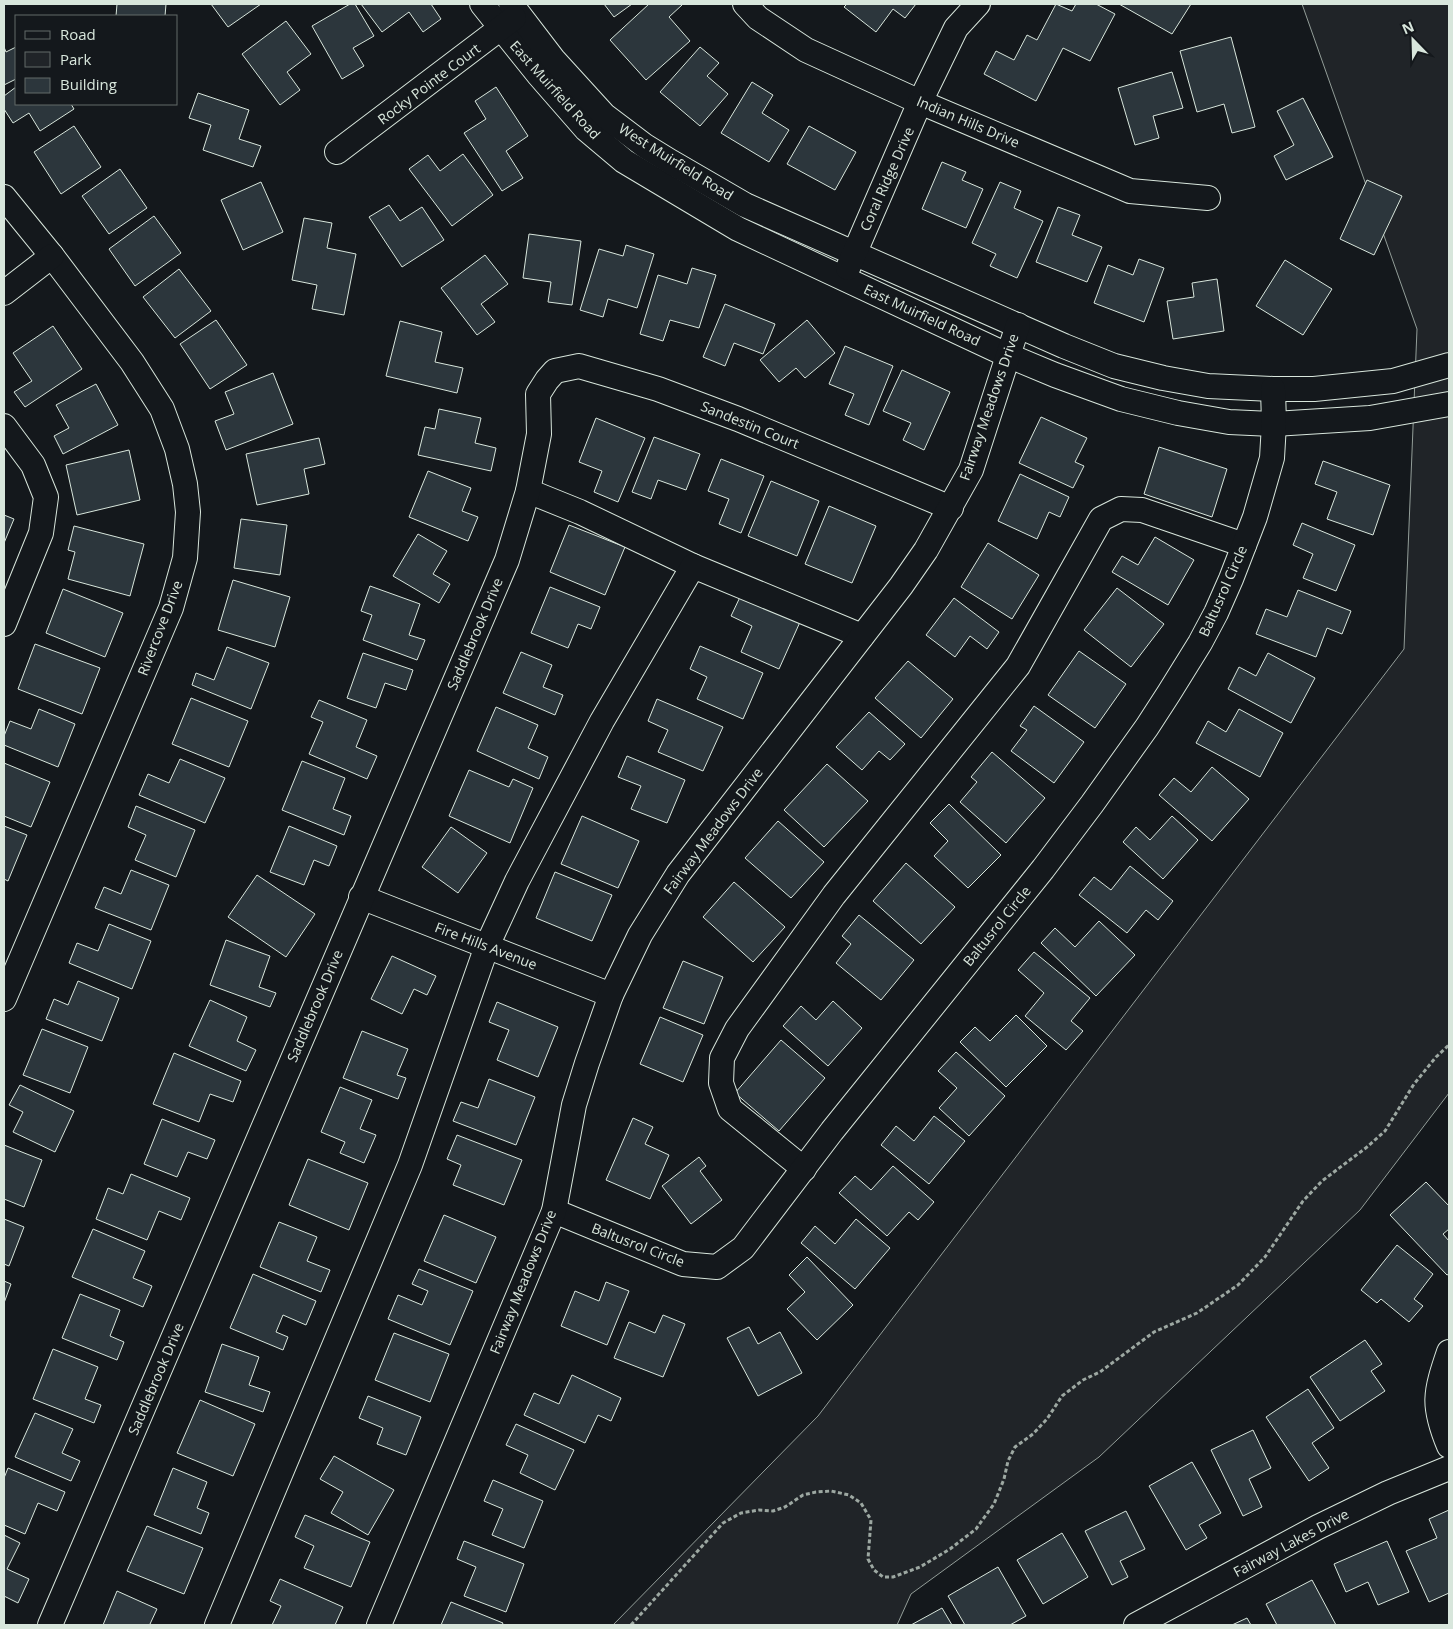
<svg xmlns="http://www.w3.org/2000/svg" width="1453" height="1629" font-family="'Open Sans',sans-serif">
<style>
.green{fill:#202428;stroke:#939e99}
.building{fill:#2c363c;stroke:#d8e6dc}
.lines{fill:none;stroke-linecap:round;stroke-linejoin:round}
.minor-casing{stroke:#d8e6dc;stroke-width:26}
.path{stroke:#9da8a2;stroke-width:3;stroke-dasharray:4 2.5;stroke-linecap:butt}
.minor{stroke:#14181c;stroke-width:24}
.labels{text-anchor:middle;stroke-width:4;stroke-linejoin:round;paint-order:stroke}
.street-label{font-size:14px;fill:#d8e6dc;stroke:#14181c}
</style>
<rect width="100%" height="100%" fill="#14181c"/>
<polygon class="green" points="1302,4 1449,4 1449,1093 1360,1210 1099,1457 911,1594 897,1625 613,1625 818,1416 1404,649 1417,329"/>
<g class="building">
<polygon points="117,4 166,4 165,16 116,16"/>
<polygon points="211,4 261,4 228,27"/>
<polygon points="350,4 355,4 374,36 353,48 364,66 342,79 312,26"/>
<polygon points="361,4 431,4 441,19 423,32 409,12 382,32"/>
<polygon points="604,4 632,4 614,17"/>
<polygon points="649,4 681,4 682,5 669,17 690,41 646,80 610,40"/>
<polygon points="847,4 916,4 905,18 893,9 876,32 844,7"/>
<polygon points="1056,4 1072,11 1076,4 1096,4 1115,14 1090,61 1063,48 1036,101 984,74 996,51 1014,60 1027,35 1037,40"/>
<polygon points="1119,4 1191,4 1172,34"/>
<polygon points="286,21 311,54 287,72 300,90 280,105 242,54"/>
<polygon points="1231,37 1255,127 1232,133 1224,104 1197,112 1180,51"/>
<polygon points="4,47 6,52 16,47 16,79 4,85"/>
<polygon points="700,47 719,63 707,76 728,94 700,126 660,92"/>
<polygon points="1172,72 1183,108 1153,116 1159,138 1135,145 1118,88"/>
<polygon points="752,82 773,95 762,113 789,130 769,162 721,133"/>
<polygon points="16,87 16,104 71,104 74,109 40,131 29,113 13,123 4,109 4,96"/>
<polygon points="496,87 528,136 506,151 523,178 502,191 464,133 486,119 475,101"/>
<polygon points="198,93 249,110 239,139 261,146 253,167 203,150 211,125 189,118"/>
<polygon points="1303,98 1333,157 1286,180 1274,156 1294,145 1277,111"/>
<polygon points="74,126 101,167 61,194 34,152"/>
<polygon points="809,126 856,152 835,190 787,164"/>
<polygon points="463,154 493,195 452,226 409,169 428,155 440,171"/>
<polygon points="942,162 966,172 962,180 983,189 966,228 922,209"/>
<polygon points="120,169 147,208 109,234 82,196"/>
<polygon points="1367,180 1402,196 1374,255 1340,239"/>
<polygon points="261,182 283,232 243,250 221,200"/>
<polygon points="1000,182 1021,191 1014,208 1043,221 1017,278 990,266 996,254 972,243"/>
<polygon points="389,205 400,221 422,207 444,240 402,267 369,217"/>
<polygon points="1058,207 1080,215 1072,235 1102,247 1087,282 1036,262"/>
<polygon points="154,216 181,253 135,286 109,249"/>
<polygon points="304,218 332,223 327,248 356,254 344,315 312,309 317,285 292,280"/>
<polygon points="529,234 581,241 572,305 548,302 551,282 523,278"/>
<polygon points="626,245 654,254 637,308 608,299 603,317 580,310 599,249 623,256"/>
<polygon points="485,255 508,284 481,304 495,322 477,335 441,288"/>
<polygon points="1139,259 1164,268 1144,322 1094,303 1108,265 1133,275"/>
<polygon points="1285,260 1332,289 1303,335 1256,306"/>
<polygon points="692,268 716,275 699,328 670,320 663,341 640,334 658,275 687,284"/>
<polygon points="179,269 211,311 175,338 143,297"/>
<polygon points="1217,279 1224,331 1173,339 1167,301 1194,297 1192,283"/>
<polygon points="725,304 775,324 763,354 734,343 725,366 703,357"/>
<polygon points="216,320 247,365 210,389 180,344"/>
<polygon points="807,320 835,353 805,378 796,368 779,382 760,360"/>
<polygon points="400,321 442,332 435,362 463,368 457,393 386,376"/>
<polygon points="53,326 82,369 25,407 14,392 32,381 13,353"/>
<polygon points="845,346 893,366 869,425 845,415 854,394 829,384"/>
<polygon points="902,370 950,392 924,450 903,440 911,423 883,411"/>
<polygon points="273,373 293,424 226,450 215,421 234,414 225,392"/>
<polygon points="96,384 118,425 63,454 54,436 69,428 56,405"/>
<polygon points="439,409 481,418 475,443 496,448 491,471 418,455 425,427 435,429"/>
<polygon points="1041,417 1087,438 1075,462 1084,466 1073,488 1019,463"/>
<polygon points="596,418 645,438 618,502 594,492 602,471 579,462"/>
<polygon points="654,437 700,454 686,490 658,480 651,499 632,492"/>
<polygon points="319,438 325,464 304,469 309,494 257,505 246,454"/>
<polygon points="1159,447 1227,469 1212,517 1144,494"/>
<polygon points="129,450 140,500 77,515 66,465"/>
<polygon points="721,459 764,476 741,533 719,524 729,499 708,491"/>
<polygon points="1323,461 1390,485 1373,535 1327,519 1337,492 1315,484"/>
<polygon points="428,471 471,488 462,511 478,517 468,541 409,517"/>
<polygon points="1020,474 1069,497 1060,517 1049,512 1037,539 998,521"/>
<polygon points="771,481 819,501 797,556 748,536"/>
<polygon points="829,506 876,526 852,583 805,564"/>
<polygon points="4,515 14,519 4,543"/>
<polygon points="241,519 287,525 280,575 234,568"/>
<polygon points="1302,523 1355,545 1336,591 1303,578 1313,554 1293,545"/>
<polygon points="569,525 625,547 605,595 550,572"/>
<polygon points="74,526 144,544 130,596 68,579 75,552 68,550"/>
<polygon points="418,534 447,551 433,574 450,584 439,603 393,576"/>
<polygon points="1155,537 1194,560 1168,605 1112,572 1122,556 1138,565"/>
<polygon points="988,543 1039,575 1012,619 961,587"/>
<polygon points="233,580 290,597 275,647 218,630"/>
<polygon points="370,586 420,604 409,635 425,640 417,660 363,640 372,615 361,611"/>
<polygon points="550,587 600,607 591,629 578,624 568,648 531,633"/>
<polygon points="1117,588 1164,624 1131,667 1084,630"/>
<polygon points="63,589 123,613 105,657 46,633"/>
<polygon points="1298,590 1351,611 1342,634 1327,628 1316,657 1256,634 1266,609 1287,617"/>
<polygon points="741,595 800,622 779,669 741,652 752,626 731,616"/>
<polygon points="954,598 999,632 987,649 970,636 955,657 926,635"/>
<polygon points="35,644 100,668 82,714 18,689"/>
<polygon points="700,646 763,673 743,719 697,699 707,677 690,669"/>
<polygon points="227,647 269,663 251,709 192,685 196,673 214,680"/>
<polygon points="1079,651 1126,684 1095,728 1048,695"/>
<polygon points="521,652 552,665 543,687 563,695 555,715 503,693"/>
<polygon points="363,653 413,670 406,690 385,683 376,708 347,698"/>
<polygon points="1268,653 1315,678 1291,723 1228,689 1239,667 1256,676"/>
<polygon points="908,661 953,699 921,738 875,698"/>
<polygon points="191,698 248,721 229,767 172,744"/>
<polygon points="657,699 723,727 703,771 658,752 668,730 648,721"/>
<polygon points="319,700 367,720 356,747 377,756 367,779 309,754 323,722 311,717"/>
<polygon points="1034,706 1084,742 1054,783 1011,751 1027,730 1020,726"/>
<polygon points="496,707 538,725 528,748 548,757 539,779 477,751"/>
<polygon points="39,709 75,724 58,767 4,745 4,736 10,721 31,729"/>
<polygon points="1239,709 1283,733 1260,777 1196,743 1208,721 1226,732"/>
<polygon points="869,712 905,744 890,760 879,751 862,770 836,747"/>
<polygon points="992,752 1045,798 1006,843 960,802 977,782 971,777"/>
<polygon points="627,756 685,780 667,823 631,809 641,786 618,777"/>
<polygon points="180,759 225,778 205,823 139,795 148,774 169,783"/>
<polygon points="302,761 345,778 333,809 351,816 344,835 282,810"/>
<polygon points="4,763 50,782 31,827 4,816"/>
<polygon points="827,764 868,801 824,847 784,810"/>
<polygon points="1212,767 1249,799 1212,841 1159,795 1174,778 1191,792"/>
<polygon points="469,770 509,787 513,779 533,788 510,843 449,816"/>
<polygon points="949,804 1001,855 968,888 934,856 948,841 930,823"/>
<polygon points="136,806 195,830 176,877 135,860 146,835 128,827"/>
<polygon points="582,816 639,841 618,888 561,864"/>
<polygon points="1172,816 1198,840 1163,879 1123,842 1136,827 1150,840"/>
<polygon points="778,821 824,862 791,898 745,858"/>
<polygon points="4,826 27,835 8,881 4,879"/>
<polygon points="289,826 337,846 329,866 314,860 304,885 270,872"/>
<polygon points="451,827 487,853 458,893 422,867"/>
<polygon points="906,863 955,907 921,944 873,901"/>
<polygon points="1130,866 1173,901 1158,920 1146,910 1127,933 1079,895 1094,877 1111,890"/>
<polygon points="131,870 169,885 151,930 95,908 104,887 121,894"/>
<polygon points="555,872 612,895 592,941 536,918"/>
<polygon points="257,875 315,914 286,957 228,917"/>
<polygon points="734,882 785,927 753,962 703,917"/>
<polygon points="859,915 914,960 881,1000 836,963 851,944 842,936"/>
<polygon points="1099,921 1135,955 1096,996 1041,943 1055,928 1075,947"/>
<polygon points="109,924 151,941 132,989 69,963 77,943 98,951"/>
<polygon points="226,940 270,956 259,987 276,993 270,1007 210,985"/>
<polygon points="1034,952 1090,998 1071,1021 1083,1031 1066,1050 1025,1016 1044,993 1018,970"/>
<polygon points="392,956 436,976 427,995 414,989 402,1014 371,999"/>
<polygon points="683,961 723,977 704,1024 663,1008"/>
<polygon points="78,981 119,998 102,1041 46,1019 54,999 68,1005"/>
<polygon points="210,1000 247,1017 237,1041 256,1050 246,1071 189,1046"/>
<polygon points="833,1001 862,1028 828,1066 783,1026 801,1006 816,1020"/>
<polygon points="497,1002 558,1027 538,1077 497,1060 509,1030 489,1022"/>
<polygon points="1016,1015 1047,1046 1006,1087 960,1042 975,1027 990,1041"/>
<polygon points="660,1017 703,1035 683,1082 640,1064"/>
<polygon points="42,1029 88,1047 70,1093 23,1075"/>
<polygon points="362,1031 408,1049 397,1075 406,1078 398,1099 343,1078"/>
<polygon points="781,1040 825,1078 779,1131 735,1093"/>
<polygon points="956,1052 1005,1096 969,1136 939,1108 957,1088 938,1071"/>
<polygon points="174,1053 241,1081 233,1102 210,1094 199,1122 153,1104"/>
<polygon points="489,1079 535,1097 516,1145 453,1121 461,1102 478,1108"/>
<polygon points="20,1085 74,1111 55,1152 13,1132 23,1112 9,1105"/>
<polygon points="340,1087 372,1100 360,1129 376,1135 364,1163 340,1153 345,1142 321,1132"/>
<polygon points="934,1116 965,1141 929,1184 881,1145 896,1126 914,1141"/>
<polygon points="633,1118 653,1127 645,1144 669,1155 650,1199 606,1180"/>
<polygon points="162,1119 215,1140 207,1159 188,1152 177,1177 144,1164"/>
<polygon points="457,1135 522,1160 504,1205 453,1185 461,1165 447,1159"/>
<polygon points="4,1145 42,1160 24,1207 4,1199"/>
<polygon points="699,1157 706,1166 700,1171 722,1200 691,1224 662,1186"/>
<polygon points="308,1159 368,1183 349,1230 289,1205"/>
<polygon points="893,1166 934,1202 918,1220 909,1212 887,1236 839,1193 855,1176 871,1190"/>
<polygon points="131,1174 190,1198 181,1220 159,1211 147,1240 96,1219 108,1188 123,1194"/>
<polygon points="1426,1182 1449,1206 1449,1229 1443,1234 1449,1241 1449,1274 1447,1275 1390,1215"/>
<polygon points="444,1215 496,1237 476,1283 424,1261"/>
<polygon points="4,1219 24,1227 9,1266 4,1264"/>
<polygon points="856,1219 890,1248 855,1289 801,1243 815,1226 835,1244"/>
<polygon points="279,1222 317,1237 307,1261 330,1270 321,1292 260,1267"/>
<polygon points="93,1229 145,1251 133,1278 152,1286 143,1307 72,1277"/>
<polygon points="1397,1245 1433,1274 1414,1299 1423,1306 1409,1322 1381,1299 1377,1303 1361,1290"/>
<polygon points="807,1257 853,1305 817,1340 787,1309 805,1292 789,1275"/>
<polygon points="419,1269 473,1291 450,1345 388,1319 398,1295 422,1305 428,1291 412,1284"/>
<polygon points="253,1274 316,1301 306,1325 283,1315 276,1332 288,1337 283,1350 230,1328"/>
<polygon points="4,1281 11,1284 4,1303"/>
<polygon points="606,1282 629,1291 607,1345 561,1326 575,1291 599,1301"/>
<polygon points="80,1294 120,1310 110,1336 124,1342 117,1360 62,1338"/>
<polygon points="663,1315 685,1324 663,1377 614,1358 629,1322 655,1333"/>
<polygon points="749,1327 758,1344 780,1332 802,1373 758,1396 727,1338"/>
<polygon points="394,1333 449,1354 430,1402 375,1380"/>
<polygon points="1365,1340 1382,1364 1371,1371 1385,1391 1340,1421 1310,1377"/>
<polygon points="222,1344 259,1357 249,1385 270,1392 263,1412 205,1392"/>
<polygon points="53,1349 98,1367 85,1399 101,1405 94,1423 33,1399"/>
<polygon points="572,1375 621,1398 611,1421 598,1415 585,1443 524,1415 534,1393 559,1404"/>
<polygon points="1308,1389 1334,1428 1312,1443 1329,1468 1309,1481 1266,1417"/>
<polygon points="368,1396 421,1417 406,1455 377,1444 383,1428 359,1418"/>
<polygon points="200,1400 255,1424 233,1476 177,1453"/>
<polygon points="35,1413 73,1429 62,1453 80,1461 71,1481 15,1457"/>
<polygon points="516,1424 574,1450 555,1490 520,1473 528,1455 506,1445"/>
<polygon points="1253,1430 1271,1468 1249,1479 1262,1507 1243,1516 1211,1450"/>
<polygon points="334,1456 394,1490 368,1535 331,1513 343,1492 320,1479"/>
<polygon points="1192,1462 1221,1513 1199,1525 1207,1538 1186,1550 1149,1486"/>
<polygon points="8,1468 65,1492 57,1511 38,1503 25,1534 4,1525 4,1478"/>
<polygon points="173,1468 207,1482 197,1508 209,1513 201,1534 154,1515"/>
<polygon points="493,1480 543,1501 524,1548 492,1535 503,1509 484,1501"/>
<polygon points="1449,1510 1449,1593 1429,1602 1406,1551 1437,1538 1429,1519"/>
<polygon points="1126,1511 1145,1549 1120,1561 1128,1577 1112,1585 1085,1531"/>
<polygon points="305,1515 370,1542 351,1587 304,1568 314,1546 295,1537"/>
<polygon points="147,1526 203,1548 184,1594 127,1571"/>
<polygon points="1062,1533 1088,1577 1043,1604 1017,1560"/>
<polygon points="4,1535 20,1543 7,1569 29,1579 18,1603 4,1596"/>
<polygon points="464,1541 524,1564 506,1612 464,1596 476,1567 457,1559"/>
<polygon points="1387,1541 1409,1592 1378,1605 1368,1582 1346,1592 1334,1564"/>
<polygon points="998,1567 1026,1616 1010,1625 965,1625 948,1596"/>
<polygon points="280,1579 343,1607 335,1625 272,1625 281,1606 270,1601"/>
<polygon points="1312,1580 1336,1625 1277,1625 1266,1604"/>
<polygon points="117,1591 157,1609 150,1624 152,1625 103,1625"/>
<polygon points="451,1602 503,1623 502,1625 441,1625"/>
<polygon points="942,1608 952,1625 911,1625"/>
<polygon points="1247,1618 1251,1625 1232,1625"/>
</g>
<g class="lines">
<g class="minor-casing">
<g id="minor">
<polyline points="482,4 538,74 586,129 624,161 738,229 1007,355 1055,375 1121,399 1178,413 1229,422 1274,424 1370,418 1449,404"/>
<polyline points="511,4 553,59 604,115 645,146 671,162 745,205 1064,346 1114,366 1163,378 1208,386 1273,389 1314,389 1393,381 1449,365"/>
<polyline points="745,4 758,18 806,50 920,102 1130,191 1208,198"/>
<polyline points="337,152 514,18"/>
<polyline points="4,197 52,256 132,362 162,409 177,449 185,484 188,512 185,558 171,608 4,999"/>
<polyline points="848,268 920,102 956,28 978,4"/>
<polyline points="4,293 52,256"/>
<polyline points="4,426 33,465 46,497 41,533 4,624"/>
<polyline points="528,491 580,512 693,566"/>
<polyline points="361,897 611,995"/>
<polyline points="804,1169 730,1109 721,1083 722,1058 737,1029 834,895 1018,666 1101,519 1121,509 1142,510 1244,545"/>
<polyline points="554,1211 683,1264 717,1267 743,1248 832,1131 1043,869 1092,804 1147,727 1169,693 1200,643 1216,613 1231,579 1255,517 1272,458 1274,424 1273,389"/>
<path d="M1449 1352C1435 1393 1432 1405 1449 1446"/>
<polyline points="50,1625 507,560 528,491 539,434 538,394 547,380 555,371 579,366 658,389 738,419 951,508"/>
<polyline points="217,1625 410,1165 487,946 517,881 602,721 693,566 862,636"/>
<polyline points="379,1625 554,1211 574,1105 587,1063 611,995 640,935 678,874 901,586 926,550 971,470 1018,325"/>
<polyline points="1136,1625 1318,1527 1388,1493 1449,1468"/>
</g>
</g>
<polyline class="path" points="631,1625 723,1523 741,1513 759,1510 773,1511 785,1507 803,1495 816,1492 831,1491 849,1495 861,1503 871,1520 868,1559 874,1570 883,1577 893,1577 920,1567 950,1549 976,1529 994,1504 1004,1479 1008,1461 1015,1447 1033,1434 1047,1419 1062,1396 1083,1380 1100,1372 1154,1332 1197,1313 1238,1285 1265,1257 1303,1201 1322,1181 1367,1147 1385,1131 1414,1084 1436,1057 1449,1045"/>
<use href="#minor" class="minor"/>
</g>
<g class="labels">
<g class="street-label">
<text transform="translate(429 84) rotate(-37)" y="5">Rocky Pointe Court</text>
<text transform="translate(555 90) rotate(48)" y="5">East Muirfield Road</text>
<text transform="translate(968 122) rotate(23)" y="5">Indian Hills Drive</text>
<text transform="translate(676 162) rotate(32)" y="5">West Muirfield Road</text>
<text transform="translate(887 179) rotate(-66)" y="5">Coral Ridge Drive</text>
<text transform="translate(922 315) rotate(25)" y="5">East Muirfield Road</text>
<text transform="translate(989 407) rotate(-71)" y="5">Fairway Meadows Drive</text>
<text transform="translate(750 425) rotate(22)" y="5">Sandestin Court</text>
<text transform="translate(1223 591) rotate(-66)" y="5">Baltusrol Circle</text>
<text transform="translate(160 628) rotate(-69)" y="5">Rivercove Drive</text>
<text transform="translate(475 634) rotate(-67)" y="5">Saddlebrook Drive</text>
<text transform="translate(713 831) rotate(-53)" y="5">Fairway Meadows Drive</text>
<text transform="translate(997 926) rotate(-51)" y="5">Baltusrol Circle</text>
<text transform="translate(486 946) rotate(21)" y="5">Fire Hills Avenue</text>
<text transform="translate(315 1006) rotate(-67)" y="5">Saddlebrook Drive</text>
<text transform="translate(638 1245) rotate(21)" y="5">Baltusrol Circle</text>
<text transform="translate(523 1282) rotate(-68)" y="5">Fairway Meadows Drive</text>
<text transform="translate(156 1379) rotate(-67)" y="5">Saddlebrook Drive</text>
<text transform="translate(1291 1543) rotate(-28)" y="5">Fairway Lakes Drive</text>
</g>
</g>
<rect width="1453" height="1629" fill="none" stroke="#d8e6dc" stroke-width="10"/>
<rect x="15" y="15" width="162" height="90" fill="#14181c" stroke="#626a69"/>
<rect x="25" y="31" width="25" height="8" fill="#14181c" stroke="#626a69"/>
<text x="60" y="40" font-size="15" fill="#d8e6dc">Road</text>
<rect x="25" y="52" width="25" height="15" fill="#202428" stroke="#626a69"/>
<text x="60" y="65" font-size="15" fill="#d8e6dc">Park</text>
<rect x="25" y="78" width="25" height="15" fill="#2c363c" stroke="#626a69"/>
<text x="60" y="90" font-size="15" fill="#d8e6dc">Building</text>
<g transform="translate(1413 40) rotate(337)" stroke="#14181c" stroke-width="4" paint-order="stroke">
<path d="M0-4L9 19L0 12L-9 19Z" fill="#d8e6dc"/>
<text y="-8" font-size="14" font-weight="bold" text-anchor="middle" fill="#d8e6dc">N</text>
</g>
</svg>
